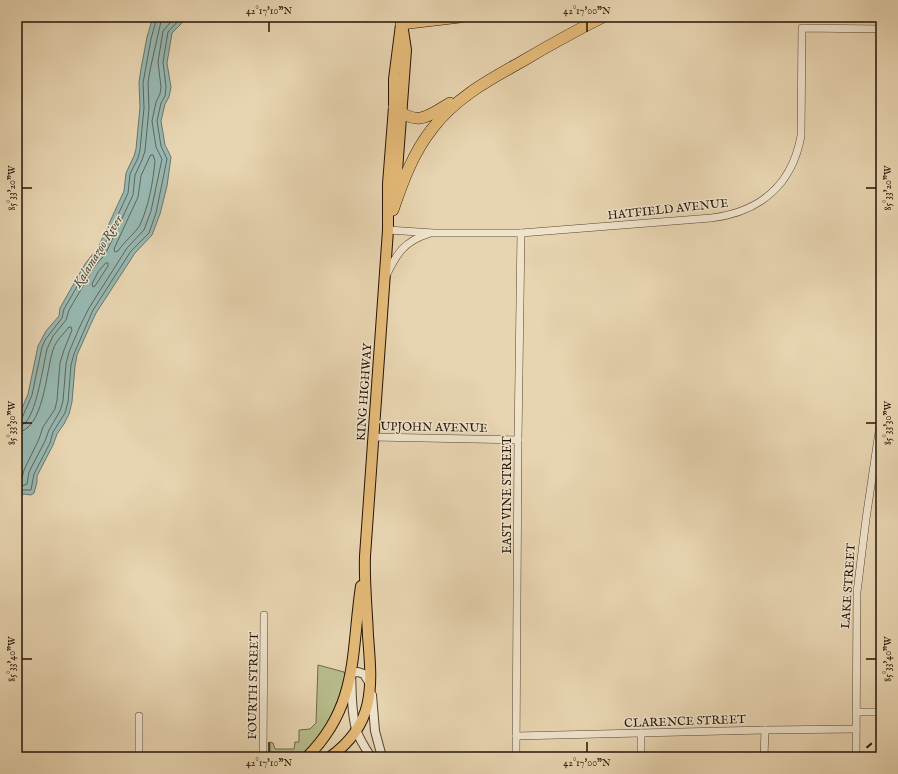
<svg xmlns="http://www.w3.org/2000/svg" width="898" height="774" font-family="'IM FELL English',serif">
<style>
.green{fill:#b7bc8b;stroke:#6e6848}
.water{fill:#97b7b0;stroke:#69766c}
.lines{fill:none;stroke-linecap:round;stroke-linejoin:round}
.shore{stroke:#5e665b;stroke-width:1}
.minor-casing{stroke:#564430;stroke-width:8}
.tertiary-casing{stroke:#564430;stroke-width:10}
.primary-casing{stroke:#251406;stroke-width:12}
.trunk-casing{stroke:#251406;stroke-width:12}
.minor{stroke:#efe3cc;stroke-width:7}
.tertiary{stroke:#efe3cc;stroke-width:8}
.primary{stroke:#e4ba78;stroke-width:10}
.trunk{stroke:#e4ba78;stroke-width:11}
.rail{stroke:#251406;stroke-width:2;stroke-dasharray:7 7;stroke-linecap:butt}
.ticks{fill:none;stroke:#251406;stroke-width:1.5}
.labels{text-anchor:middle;stroke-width:3;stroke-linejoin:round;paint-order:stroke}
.street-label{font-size:12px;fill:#251406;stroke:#efe3cc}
.water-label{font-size:13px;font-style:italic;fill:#4d4d42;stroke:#efe3cc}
.neatline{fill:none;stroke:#251406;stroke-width:1.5}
.ticks-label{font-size:10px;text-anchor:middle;fill:#251406}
</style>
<rect width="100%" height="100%" fill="#e7d4b0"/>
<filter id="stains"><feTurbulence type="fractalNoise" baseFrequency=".005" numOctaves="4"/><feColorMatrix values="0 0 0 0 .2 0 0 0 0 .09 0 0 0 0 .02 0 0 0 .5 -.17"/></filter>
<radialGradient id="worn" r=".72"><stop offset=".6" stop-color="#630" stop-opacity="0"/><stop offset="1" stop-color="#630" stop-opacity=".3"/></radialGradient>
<path class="green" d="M318 665 344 672 345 675C337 709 325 733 300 757H270V742L273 743 275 749H294L295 742H299V730L310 729 316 723Z"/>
<polygon class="water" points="153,17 184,17 183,22 172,33 167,63 171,87 169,97 165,104 161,121 165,145 171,157 167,186 160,214 152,235 135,253 96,313 89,328 77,355 75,366 72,402 69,414 64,424 57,434 53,445 37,476 37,482 34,493 31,495 24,494 17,498 17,420 28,394 38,346 46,331 59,316 60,308 85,264 92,255 97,250 124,191 126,173 134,156 136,149 140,107 139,82 141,69 147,37"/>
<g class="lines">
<g class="shore">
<path d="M151 155H153L155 161C153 182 149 205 140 225 136 232 123 243 118 251L115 252 114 249 138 197 141 176Z"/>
<polygon points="106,263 108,263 108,266 95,286 93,287 92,284 98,272"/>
<polyline points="17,421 22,418 32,395 42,347 45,340 62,318 64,309 89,266 95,257 101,252 128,193 130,174 138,158 140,150 144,108 143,83 151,39 157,17"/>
<path d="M17 426C20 425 23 425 26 422 37 409 43 367 47 349L53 336 66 320 69 310 93 269 99 261 105 255 133 195 135 175 142 160 145 151 149 108 148 83 150 70 162 17"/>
<path d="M17 432C44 431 46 370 53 350 56 340 63 335 69 327H71L72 330 64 350 60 363 57 400 55 409 43 427 39 439 24 470 22 478 17 481"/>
<polyline points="17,488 27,484 29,472 45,441 49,430 60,411 63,401 66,364 69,352 81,324 89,308 127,248 144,230 151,211 162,159 156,147 152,121 156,102 160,94 161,87 158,62 163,31 175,17"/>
<polyline points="17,494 23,490 31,490 34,474 50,443 53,432 65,413 68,402 71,365 74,354 86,326 93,310 131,251 149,233 156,213 167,159 161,146 157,121 161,103 165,96 166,87 163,62 168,32 179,20 180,17"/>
</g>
<g class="minor-casing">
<g id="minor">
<path d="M388 230 434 233H521L711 218C760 212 792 185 801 136L802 28 881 29"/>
<path d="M387 274C397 253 405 241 428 234"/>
<polyline points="373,437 518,440"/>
<polyline points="856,712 881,712"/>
<polyline points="516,736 765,730 856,729"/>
<polyline points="139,757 139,716"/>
<polyline points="263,757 264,615"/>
<polyline points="516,757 518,440 521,233"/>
<polyline points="641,757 641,733"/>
<polyline points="764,757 765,730"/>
<polyline points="856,757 857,592 866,519 881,418"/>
</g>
</g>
<g class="tertiary-casing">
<g id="tertiary">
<path d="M370 684 364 674 358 672 351 673C352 691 351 711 356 729 359 739 365 748 371 757"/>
<polyline points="372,695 375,731 382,757"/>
</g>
</g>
<g class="primary-casing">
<g id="primary">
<polyline points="395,198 406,50 403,30"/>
<path d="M307 757C359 705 351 653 361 586"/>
<path d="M330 757C376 724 372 686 368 636 367 609 364 583 365 556L388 230V184L394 107V79L402 17"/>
</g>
</g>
<g class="trunk-casing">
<g id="trunk">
<polyline points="401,24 460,17"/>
<path d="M394 107C418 127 426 117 450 103"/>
<path d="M393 210C403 181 413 153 432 129 455 98 489 80 521 62 548 46 575 31 603 17"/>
</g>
</g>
<use href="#minor" class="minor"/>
<use href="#tertiary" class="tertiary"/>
<use href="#primary" class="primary"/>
<use href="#trunk" class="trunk"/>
<polyline class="rail" points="856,757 881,735"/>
</g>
<path class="ticks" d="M269 22V32M587 22V32M22 188H32M866 188H876M22 423H32M866 423H876M22 659H32M866 659H876M269 742V752M587 742V752"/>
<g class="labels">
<g class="street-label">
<text transform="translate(668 209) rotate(-6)" y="4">HATFIELD AVENUE</text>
<text transform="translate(364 392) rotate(-86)" y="4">KING HIGHWAY</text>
<text transform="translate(434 427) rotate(1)" y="4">UPJOHN AVENUE</text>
<text transform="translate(507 495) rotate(-90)" y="4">EAST VINE STREET</text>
<text transform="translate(848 586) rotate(-86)" y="4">LAKE STREET</text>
<text transform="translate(253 686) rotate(-89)" y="4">FOURTH STREET</text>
<text transform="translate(685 721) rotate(-2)" y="4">CLARENCE STREET</text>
</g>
<g class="water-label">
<text transform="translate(97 251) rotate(-58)" y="5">Kalamazoo River</text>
</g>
</g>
<rect width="898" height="774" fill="none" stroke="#e7d4b0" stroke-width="44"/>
<rect x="22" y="22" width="854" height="730" class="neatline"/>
<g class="ticks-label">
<text x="269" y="14">42°17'10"N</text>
<text x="587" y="14">42°17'00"N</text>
<text transform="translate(887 188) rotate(-90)" y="4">85°33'20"W</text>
<text transform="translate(11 188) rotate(-90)" y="4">85°33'20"W</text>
<text transform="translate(887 423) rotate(-90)" y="4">85°33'30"W</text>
<text transform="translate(11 423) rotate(-90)" y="4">85°33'30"W</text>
<text transform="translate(887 659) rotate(-90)" y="4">85°33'40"W</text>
<text transform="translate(11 659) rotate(-90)" y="4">85°33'40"W</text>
<text x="269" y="766">42°17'10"N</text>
<text x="587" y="766">42°17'00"N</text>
</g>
<rect width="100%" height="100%" filter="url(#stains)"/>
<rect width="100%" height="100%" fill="url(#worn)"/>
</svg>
